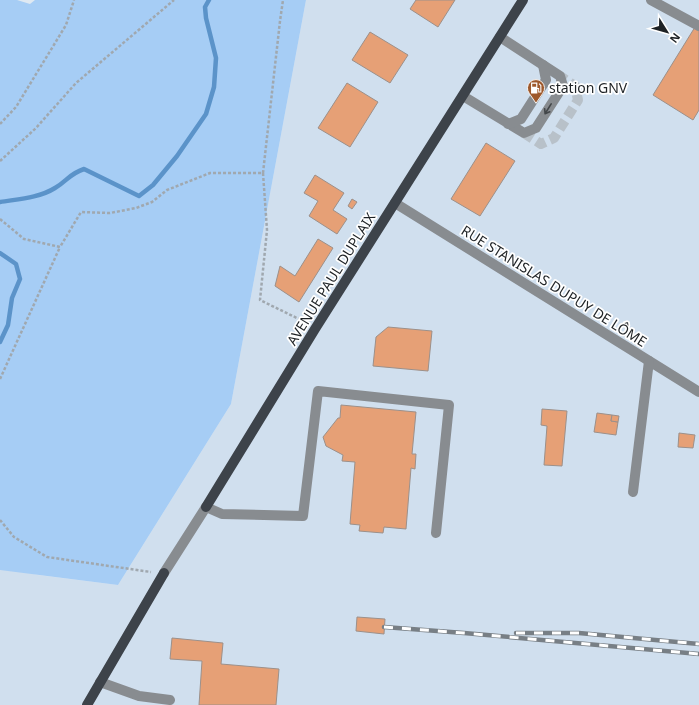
<svg xmlns="http://www.w3.org/2000/svg" width="699" height="705" font-family="'Noto Sans',sans-serif">
<style>
.built{fill:#d0dfee}
.green{fill:#a6cdf5}
.lines{fill:none;stroke-linecap:round;stroke-linejoin:round}
.stream{stroke:#5b93c9;stroke-width:4.5}
.building{fill:#e6a076;stroke:#9c908a}
.minor-tunnel{stroke:#b8c1c9;stroke-width:10;stroke-dasharray:10 5;stroke-linecap:butt}
.path{stroke:#a0a8af;stroke-width:2.5;stroke-dasharray:3 2;stroke-linecap:butt}
.minor{stroke:#888c90;stroke-width:10}
.major{stroke:#3d434a;stroke-width:10}
.rail-casing{stroke:#787f85;stroke-width:4.5}
.rail{stroke:#fff;stroke-width:3;stroke-dasharray:9;stroke-linecap:butt}
.oneway{stroke:#43474a}
.labels{text-anchor:middle;stroke-width:3.5;stroke-linejoin:round;paint-order:stroke}
.poi-label{font-size:14px;fill:#1e2225;stroke:#fff;text-anchor:start}
.street-label{font-size:14px;fill:#1e2225;stroke:#fff}
</style>
<rect width="100%" height="100%" fill="#dfe9f2"/>
<polygon class="built" points="306,0 699,0 699,705 0,705 0,567 38,575 118,585 231,404"/>
<polygon class="green" points="0,0 17,0 30,4 35,0 306,0 231,404 118,585 0,570"/>
<g class="lines">
<g class="stream">
<path d="M0 202C18 199 39 198 55 188 67 181 69 174 84 169L139 196 153 185 177 156 206 114 214 87 216 58 206 18 205 7 209 0"/>
<polyline points="0,253 16,264 20,279 12,298 8,325 0,342"/>
</g>
</g>
<g class="building">
<polygon points="416,0 455,0 438,27 410,9"/>
<polygon points="695,27 699,29 699,110 693,120 653,95"/>
<polygon points="370,32 408,55 390,83 352,60"/>
<polygon points="347,83 378,102 350,147 318,128"/>
<polygon points="486,143 515,161 480,216 451,199"/>
<polygon points="315,175 344,193 333,210 347,219 337,234 309,216 318,201 304,193"/>
<polygon points="352,199 357,202 352,209 348,206"/>
<polygon points="318,239 333,248 299,302 275,286 280,266 295,276"/>
<polygon points="388,327 432,331 428,371 373,366 376,337"/>
<polygon points="341,405 416,412 412,454 416,454 415,469 411,468 406,529 384,527 383,533 359,531 360,525 350,524 355,462 342,461 343,455 326,446 323,437 338,418 340,418"/>
<polygon points="542,409 567,411 562,466 544,465 547,426 541,425"/>
<polygon points="597,413 612,415 611,421 618,422 616,435 594,432"/>
<polygon points="612,415 619,416 618,422 611,421"/>
<polygon points="679,433 695,435 693,448 678,447"/>
<polygon points="357,617 385,619 384,634 356,631"/>
<polygon points="172,638 223,643 221,664 279,669 276,705 199,705 202,661 170,659"/>
</g>
<g class="lines">
<polyline class="minor-tunnel" points="524,133 541,144 554,138 578,100 575,86 560,76"/>
<g class="path">
<polyline points="0,124 16,107 66,25 74,0"/>
<polyline points="0,161 36,128 76,83 174,0"/>
<polyline points="263,173 280,21 283,0"/>
<polyline points="0,219 24,239 60,247 81,212 110,213 136,208 152,202 167,190 210,173 263,173 267,230 260,300 303,321"/>
<polyline points="0,379 60,247"/>
<polyline points="0,520 14,537 47,557 151,572"/>
</g>
<g class="minor">
<polyline points="651,0 699,26"/>
<polyline points="463,96 524,133 536,128 563,86 560,76 500,37"/>
<polyline points="508,124 521,119 546,80 543,65"/>
<polyline points="395,203 699,392"/>
<polyline points="633,492 649,361"/>
<polyline points="164,573 206,507 222,514 303,516 318,391 449,405 436,533"/>
<polyline points="100,682 139,696 170,700"/>
</g>
<g class="major">
<polyline points="206,507 315,329 523,0"/>
<polyline points="87,705 164,573"/>
</g>
<g class="rail-casing">
<g id="rail">
<polyline points="384,627 464,633 699,654"/>
<polyline points="516,633 579,633 699,644"/>
</g>
</g>
<use href="#rail" class="rail"/>
</g>
<defs><path id="oneway-shaft" d="M-6 0H5M1.5-3L5.5 0L1.5 3" fill="none" stroke-width="1.6" stroke-linecap="round" stroke-linejoin="round"/></defs>
<use class="oneway" href="#oneway-shaft" transform="translate(548 109) rotate(122)"/>
<defs>
<g id="fuel-pin" transform="scale(0.9)"><path d="M0 17L-7.5 6A9.5 9.5 0 1 1 7.5 6Z" fill="#9e592c" stroke="#fff"/><path d="M-5.5-6h7V0h2V4h1.3V-2.5L3-4.5l.8-.8L6-3V5H2.5V1h-1V6h-7ZM-4.2-4.7v3.2H.2V-4.7Z" fill="#fff"/></g>
</defs>
<g fill-rule="evenodd">
<use href="#fuel-pin" x="536" y="88"/>
</g>
<g class="labels">
<g class="poi-label">
<text x="549" y="93">station GNV</text>
</g>
<g class="street-label">
<text transform="translate(331 279) rotate(-58)" y="5">AVENUE PAUL DUPLAIX</text>
<text transform="translate(554 286) rotate(32)" y="5">RUE STANISLAS DUPUY DE LÔME</text>
</g>
</g>
<g transform="translate(667 32) rotate(127)" stroke="#ffffff" stroke-width="3" paint-order="stroke">
<path d="M0-3L7 15L0 10L-7 15Z" fill="#1e2225"/>
<text y="-6" font-size="11" font-weight="bold" text-anchor="middle" fill="#1e2225">N</text>
</g>
</svg>
